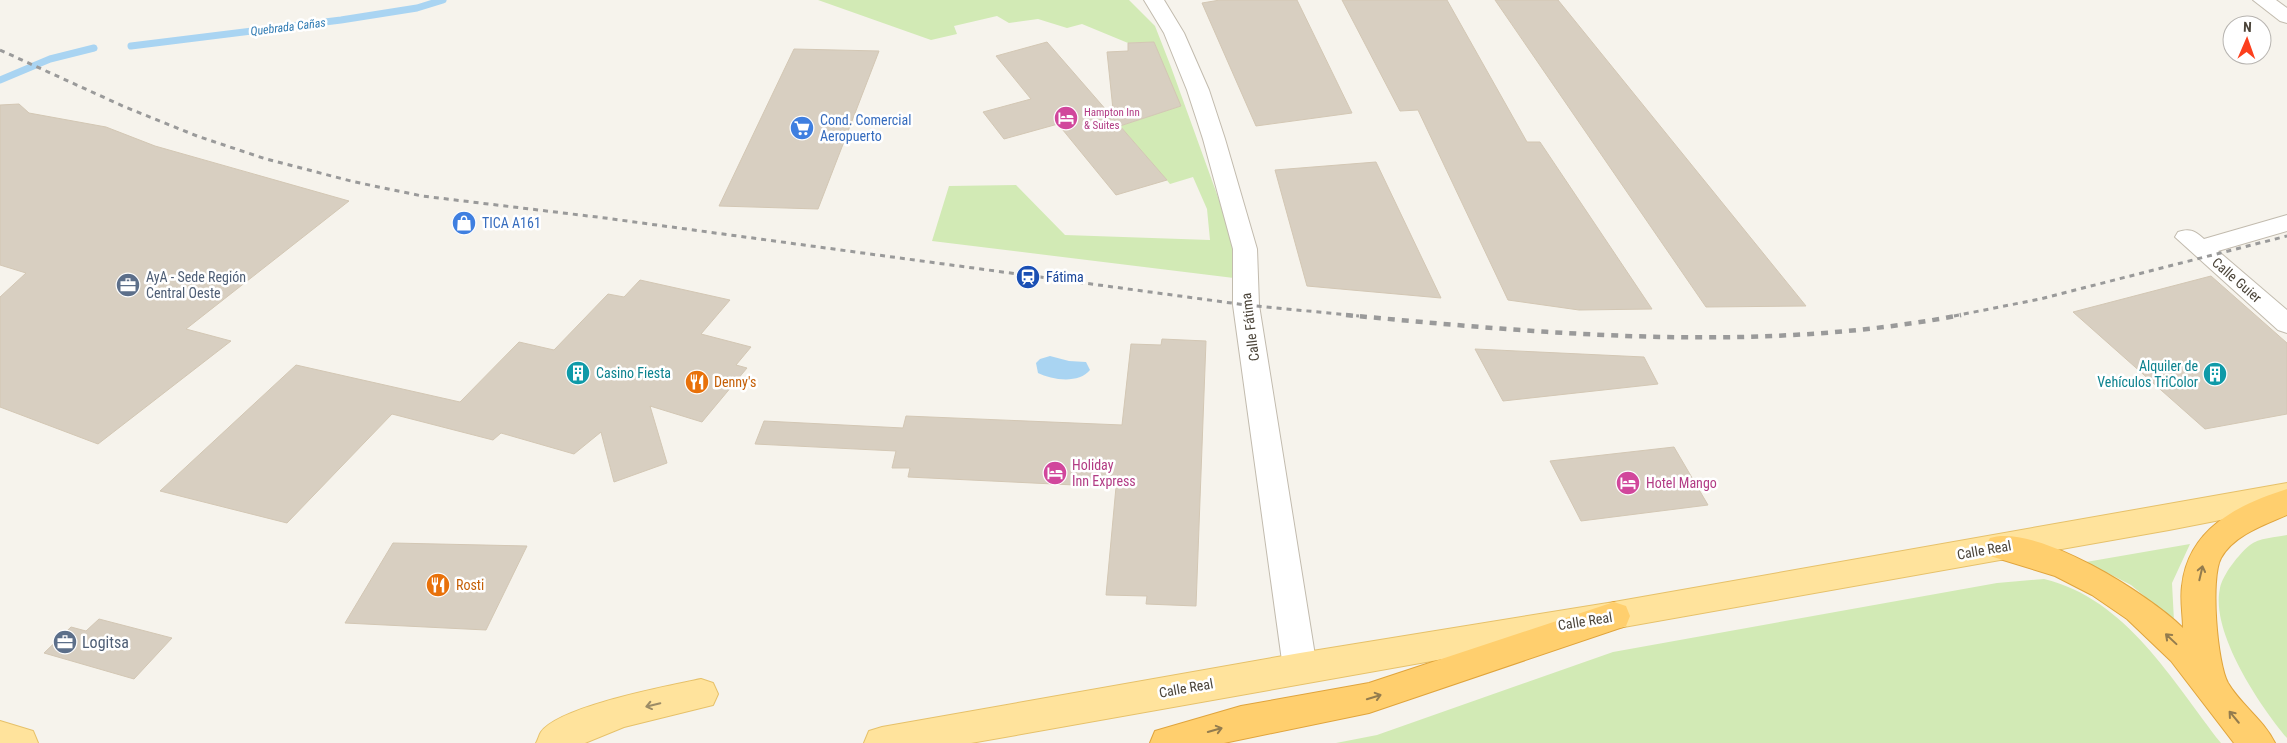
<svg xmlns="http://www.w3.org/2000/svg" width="2287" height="743" font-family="'Roboto Condensed',sans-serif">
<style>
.green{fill:#d2eab5}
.water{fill:#a9d4f2}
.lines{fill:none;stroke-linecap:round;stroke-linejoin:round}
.stream{stroke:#a9d4f2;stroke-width:7}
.building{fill:#d8cfc1;stroke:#d3c7b4}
.minor-casing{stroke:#c2bbae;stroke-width:2}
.major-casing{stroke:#e6c16a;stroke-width:2}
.highway-casing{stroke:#e0a43c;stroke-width:2}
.minor{fill:#fff;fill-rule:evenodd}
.major{fill:#ffe39c;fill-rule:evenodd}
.highway{fill:#ffcf6e;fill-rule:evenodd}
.rail-far1{stroke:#9a9a9a;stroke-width:3;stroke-dasharray:5 5;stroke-linecap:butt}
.rail{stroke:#9a9a9a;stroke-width:4.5;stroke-dasharray:7 7;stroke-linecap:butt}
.oneway{stroke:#937c4e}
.oneway2{stroke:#9c8c66}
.labels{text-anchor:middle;stroke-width:5;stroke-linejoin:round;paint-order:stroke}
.far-hotel-label{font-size:11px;fill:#b23c85;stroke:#fff;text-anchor:start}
.far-water-label{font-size:12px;font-style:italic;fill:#2e7ab2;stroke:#fff}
.shop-label{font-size:14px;fill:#366cbe;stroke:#fff;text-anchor:start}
.service-label{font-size:14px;fill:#4e5e75;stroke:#fff;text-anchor:start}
.transit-label{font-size:14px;fill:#164399;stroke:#fff;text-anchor:start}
.street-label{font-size:14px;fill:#4b4439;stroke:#fff}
.culture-label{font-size:14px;fill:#0d838f;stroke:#fff;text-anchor:end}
.food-label{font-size:14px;fill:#c56008;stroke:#fff;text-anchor:start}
.hotel-label{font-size:14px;fill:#b23c85;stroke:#fff;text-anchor:start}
.near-service-label{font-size:16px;fill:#4e5e75;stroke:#fff;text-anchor:start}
</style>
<rect width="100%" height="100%" fill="#f6f3ec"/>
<g class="green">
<polygon points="818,0 1129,0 1155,26 1171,67 1236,247 1242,279 932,241 949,186 1016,185 1065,235 1210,240 1207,209 1193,177 1170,184 1120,126 1180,106 1154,42 1128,43 1082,24 1067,28 1038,19 1009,23 997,16 954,26 957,34 931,40"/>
<path d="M2287 535V738C2260 706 2210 632 2220 588 2223 574 2239 554 2250 545 2258 538 2277 537 2287 535Z"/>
<polygon points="2190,544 2172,583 2174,621 2131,585 2086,562"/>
<path d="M2044 579C2127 599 2172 681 2221 743H1336L1377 735 1613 652 1997 583Z"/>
</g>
<path class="water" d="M1050 356 1069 361 1086 362 1090 370C1079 384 1052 380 1038 373L1036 363 1040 359Z"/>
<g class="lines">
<g class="stream">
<polyline points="131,46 341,20 417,8 443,0"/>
<polyline points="0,80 50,59 94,48"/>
</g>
</g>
<g class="building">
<polygon points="1220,0 1297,0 1352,113 1256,126 1202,3"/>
<polygon points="1342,0 1447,0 1527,142 1540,142 1652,309 1579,310 1508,300 1418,110 1400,111"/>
<polygon points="1495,0 1558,0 1806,306 1706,307"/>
<polygon points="1047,42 1114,119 1107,52 1128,51 1128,43 1154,42 1181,106 1120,126 1167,180 1116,195 1058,124 1004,139 983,112 1031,99 996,56"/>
<polygon points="794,49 879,51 818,209 719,206"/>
<polygon points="19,104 29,113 106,127 155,146 349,201 186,329 231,341 98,444 0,407 0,297 26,273 0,265 0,105"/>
<polygon points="1376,162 1441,298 1307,286 1275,170"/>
<polygon points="2211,276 2287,343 2287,414 2205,429 2073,312"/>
<polygon points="640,280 730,300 701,334 751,347 736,365 747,368 702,422 650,406 667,463 614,482 601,432 574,454 501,433 493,440 392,414 287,523 160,491 296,365 460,402 519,342 554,350 608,294 624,297"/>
<polygon points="1162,339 1206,341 1196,606 1146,604 1147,596 1106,595 1116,487 908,477 910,468 892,468 896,451 755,444 764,421 903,428 906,416 1122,425 1131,344 1161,345"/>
<polygon points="1475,349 1644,357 1658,384 1503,401"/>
<polygon points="1674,447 1708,505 1581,521 1550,461"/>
<polygon points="393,543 527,546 486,630 345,623"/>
<polygon points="99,619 172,638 134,679 44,653 71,627 86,631"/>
</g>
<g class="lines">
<g class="minor-casing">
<g id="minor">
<polygon points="1144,0 1164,0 1184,33 1209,90 1225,139 1257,249 1259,305 1317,668 1312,679 1300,683 1288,679 1283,668 1233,305 1233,249 1203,139 1187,90 1164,33"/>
<polygon points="2253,0 2276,0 2287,8 2287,23 2280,21"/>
<path d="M2287 215V231L2218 251 2287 310V333L2278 330 2175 237 2178 232C2190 228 2195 231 2204 239Z"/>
</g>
</g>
<g class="major-casing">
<g id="major">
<polygon points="2287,483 2287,507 2169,530 971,743 864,743 869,731 882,727 1300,653 1614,602"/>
<path d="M701 679 713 683 718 694 713 705 624 727 585 743H536C538 740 539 735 541 732 560 706 668 686 701 679Z"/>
<polygon points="0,721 33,731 38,743 0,743"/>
</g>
</g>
<g class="highway-casing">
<g id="highway">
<path d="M2287 489V515C2264 525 2234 535 2221 558 2210 578 2217 663 2228 683 2241 705 2264 720 2275 743H2234L2171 661 2127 619 2092 595 2055 576 1990 556 1985 547 1990 538C2036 523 2150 595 2183 628 2183 615 2180 600 2182 586 2188 529 2237 505 2287 489Z"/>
<polygon points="1614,602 1626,606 1630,616 1626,626 1369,713 1224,743 1150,743 1155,731 1241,706 1369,683"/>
</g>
</g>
<use href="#minor" class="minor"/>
<use href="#major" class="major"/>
<use href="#highway" class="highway"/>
<g class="rail-far1">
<polyline points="0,50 125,107 197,136 266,159 355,182 422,196 605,218 1246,305 1359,316"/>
<polyline points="1954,316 2040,299 2287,236"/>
</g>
<path class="rail" d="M1346 315C1550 334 1757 354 1961 315"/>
</g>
<defs><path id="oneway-shaft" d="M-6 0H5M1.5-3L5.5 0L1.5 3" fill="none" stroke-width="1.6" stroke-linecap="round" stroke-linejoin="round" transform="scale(1.25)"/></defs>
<g class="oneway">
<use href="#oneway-shaft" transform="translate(2201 573) rotate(-77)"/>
<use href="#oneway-shaft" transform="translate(2171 639) rotate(-137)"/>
<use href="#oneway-shaft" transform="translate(1374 697) rotate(-17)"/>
<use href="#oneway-shaft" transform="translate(2234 717) rotate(-130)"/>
<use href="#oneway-shaft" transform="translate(1215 730) rotate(-16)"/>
</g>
<use class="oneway2" href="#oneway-shaft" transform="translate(653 705) rotate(167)"/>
<defs>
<g id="hotel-disc" transform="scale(1.25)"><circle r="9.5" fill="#d1479c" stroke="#fff"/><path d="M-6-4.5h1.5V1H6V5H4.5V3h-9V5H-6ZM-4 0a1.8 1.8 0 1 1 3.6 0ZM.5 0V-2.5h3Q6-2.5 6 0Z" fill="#fff"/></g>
<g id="supermarket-disc" transform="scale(1.25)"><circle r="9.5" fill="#3f7fe0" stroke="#fff"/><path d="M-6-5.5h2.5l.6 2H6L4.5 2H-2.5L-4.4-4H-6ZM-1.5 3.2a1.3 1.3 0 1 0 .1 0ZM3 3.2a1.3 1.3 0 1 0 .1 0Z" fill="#fff"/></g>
<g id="shop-disc" transform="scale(1.25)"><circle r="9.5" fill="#3f7fe0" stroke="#fff"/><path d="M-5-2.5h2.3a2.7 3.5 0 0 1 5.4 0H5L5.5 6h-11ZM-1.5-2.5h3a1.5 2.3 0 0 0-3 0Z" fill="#fff"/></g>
<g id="station-disc" transform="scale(1.25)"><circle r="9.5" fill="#1a4fb4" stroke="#fff"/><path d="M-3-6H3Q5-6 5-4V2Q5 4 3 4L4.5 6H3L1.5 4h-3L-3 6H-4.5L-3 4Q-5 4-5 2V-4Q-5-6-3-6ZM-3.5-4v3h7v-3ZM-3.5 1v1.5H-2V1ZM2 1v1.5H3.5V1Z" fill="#fff"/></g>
<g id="office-disc" transform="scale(1.25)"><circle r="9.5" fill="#5c6f8a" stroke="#fff"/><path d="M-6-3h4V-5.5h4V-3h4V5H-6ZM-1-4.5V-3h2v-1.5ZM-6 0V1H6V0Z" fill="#fff"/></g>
<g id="building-disc" transform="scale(1.25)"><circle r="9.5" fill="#0f9aa8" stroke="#fff"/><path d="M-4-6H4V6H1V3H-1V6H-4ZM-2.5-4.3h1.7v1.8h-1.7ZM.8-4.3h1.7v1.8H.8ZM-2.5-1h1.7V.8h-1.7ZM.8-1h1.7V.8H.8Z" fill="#fff"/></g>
<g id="restaurant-disc" transform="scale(1.25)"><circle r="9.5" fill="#e8710a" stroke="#fff"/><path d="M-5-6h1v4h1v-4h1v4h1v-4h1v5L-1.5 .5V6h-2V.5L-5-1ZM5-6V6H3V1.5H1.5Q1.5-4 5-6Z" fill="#fff"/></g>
</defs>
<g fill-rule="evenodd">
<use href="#hotel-disc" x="1066" y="118"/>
<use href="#supermarket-disc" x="802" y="128"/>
<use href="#shop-disc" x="464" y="223"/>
<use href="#station-disc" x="1028" y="277"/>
<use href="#office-disc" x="128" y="285"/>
<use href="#building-disc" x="578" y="373"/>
<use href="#building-disc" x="2215" y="374"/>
<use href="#restaurant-disc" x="697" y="382"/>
<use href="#hotel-disc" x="1055" y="473"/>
<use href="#hotel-disc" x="1628" y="483"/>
<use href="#restaurant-disc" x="438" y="585"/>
<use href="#office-disc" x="65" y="642"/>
</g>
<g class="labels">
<g class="far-hotel-label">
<text x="1084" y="116">Hampton Inn<tspan x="1084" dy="13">&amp; Suites</tspan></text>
</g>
<g class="far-water-label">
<text transform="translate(288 27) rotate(-7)" y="4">Quebrada Cañas</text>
</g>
<g class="shop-label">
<text x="820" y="125">Cond. Comercial<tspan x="820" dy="16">Aeropuerto</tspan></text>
<text x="482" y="228">TICA A161</text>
</g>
<g class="service-label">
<text x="146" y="282">AyA - Sede Región<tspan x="146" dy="16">Central Oeste</tspan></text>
</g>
<g class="transit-label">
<text x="1046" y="282">Fátima</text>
</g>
<g class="street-label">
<text transform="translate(2237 280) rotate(41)" y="5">Calle Guier</text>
<text transform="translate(1250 327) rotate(-97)" y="5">Calle Fátima</text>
<text transform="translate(1984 550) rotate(-10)" y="5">Calle Real</text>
<text transform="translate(1585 621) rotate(-9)" y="5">Calle Real</text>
<text transform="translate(1186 688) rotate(-10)" y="5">Calle Real</text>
</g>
<g class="culture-label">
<text x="2198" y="371">Alquiler de<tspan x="2198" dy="16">Vehículos TriColor</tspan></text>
<text x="596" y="378" text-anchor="start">Casino Fiesta</text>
</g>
<g class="food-label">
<text x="714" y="387">Denny's</text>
<text x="456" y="590">Rosti</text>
</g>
<g class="hotel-label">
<text x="1072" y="470">Holiday<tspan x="1072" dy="16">Inn Express</tspan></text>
<text x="1646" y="488">Hotel Mango</text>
</g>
<g class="near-service-label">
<text x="82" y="648">Logitsa</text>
</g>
</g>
<g transform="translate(2247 40) rotate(2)"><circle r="24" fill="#ffffff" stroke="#b7b4b0"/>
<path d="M0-4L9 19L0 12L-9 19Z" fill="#fc3f1d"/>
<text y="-8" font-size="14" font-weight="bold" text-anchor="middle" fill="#4b4439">N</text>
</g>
</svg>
